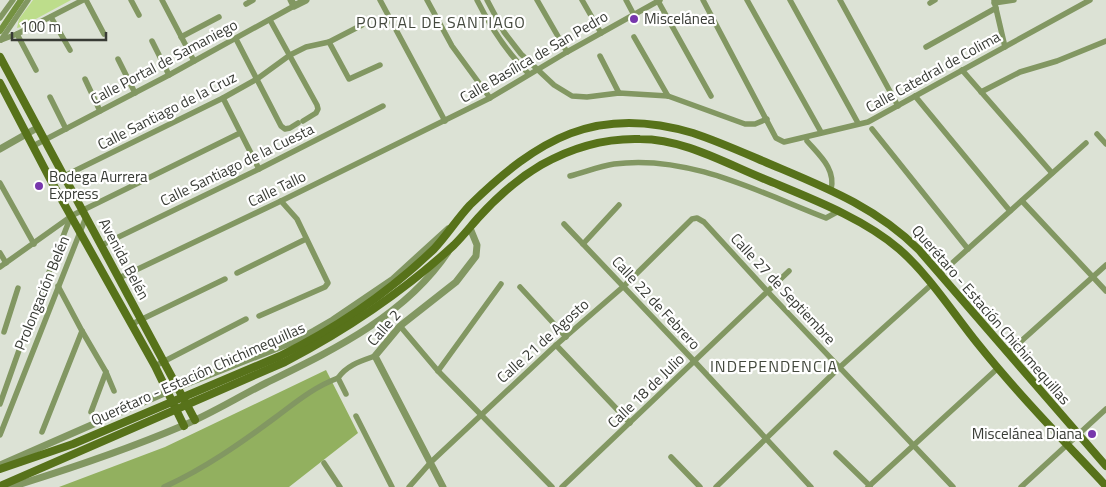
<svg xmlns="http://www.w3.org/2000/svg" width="1106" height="487" font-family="'Titillium Web',sans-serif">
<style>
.green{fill:#bddd8b}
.forest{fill:#92b05f}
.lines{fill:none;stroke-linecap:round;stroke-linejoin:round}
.canal{stroke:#749141;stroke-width:6}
.minor{stroke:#829762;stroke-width:5.5}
.tertiary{stroke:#829762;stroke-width:7}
.secondary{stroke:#57721a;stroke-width:8}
.poi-dot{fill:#7737ac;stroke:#fff;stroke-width:2}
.labels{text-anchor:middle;stroke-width:4.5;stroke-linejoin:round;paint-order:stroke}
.poi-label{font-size:15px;fill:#383b35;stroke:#fff;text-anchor:start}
.street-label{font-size:15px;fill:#383b35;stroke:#fff}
.neighbourhood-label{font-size:16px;letter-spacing:1px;fill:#44493e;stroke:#fff}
</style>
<rect width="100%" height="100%" fill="#dce2d5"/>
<polygon class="green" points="33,0 71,0 21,27 17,28 19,19"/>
<polygon class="forest" points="326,370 358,433 289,487 59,487 165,447"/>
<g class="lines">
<polyline class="canal" points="0,31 21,0"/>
<g class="minor">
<polyline points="86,0 104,34"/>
<polyline points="131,0 139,15"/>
<polyline points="162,0 194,61"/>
<polyline points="380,0 445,121"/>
<polyline points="427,0 452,46 490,98"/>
<path d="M477 0C491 28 506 52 529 74"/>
<polyline points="487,0 504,32 521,54 554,85 572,96 587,97 619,93 668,96 745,124 755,124 767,119"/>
<polyline points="537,0 567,52"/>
<polyline points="582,0 601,33"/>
<polyline points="626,0 634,15"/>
<polyline points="703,0 776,138 784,142 868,122 1090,0"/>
<polyline points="747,0 821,132"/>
<polyline points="790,0 858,123"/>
<polyline points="840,0 898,106"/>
<polyline points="994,0 1005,47"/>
<polyline points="658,1 711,96"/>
<polyline points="930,3 935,0"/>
<polyline points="994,3 1014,0"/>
<polyline points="246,4 253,0"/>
<polyline points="51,17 70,50"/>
<polyline points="0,18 13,0"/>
<polyline points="270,20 317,105 318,109 316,113 303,121"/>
<polyline points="17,34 36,70"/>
<polyline points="181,37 219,17"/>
<polyline points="634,37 668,96"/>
<polyline points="236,39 281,126 285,129 290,128 298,123"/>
<polyline points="1,40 17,34 83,0"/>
<polyline points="1,40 28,0"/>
<polyline points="152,41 169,75"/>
<polyline points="329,42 349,79 380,65"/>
<polyline points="926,47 996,8"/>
<polyline points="600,56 619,93"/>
<polyline points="118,59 135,93"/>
<polyline points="962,70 1052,173"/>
<polyline points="85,79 100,111"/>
<polyline points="981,92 1020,72 1057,61 1106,41"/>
<polyline points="915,96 1010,211"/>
<polyline points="50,97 66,129"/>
<polyline points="223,98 259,169"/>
<polyline points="872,129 968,249"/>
<polyline points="1097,134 1106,144"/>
<path d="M807 141C820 156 836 169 831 190"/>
<polyline points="33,146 169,75 294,6"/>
<path d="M570 176C585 172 600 166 614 164 688 154 759 192 826 218L837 212"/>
<polyline points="52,182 223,98 257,79 290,55 306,47 329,42 362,25"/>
<polyline points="0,183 34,244"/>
<polyline points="1022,201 1106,291"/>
<polyline points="564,224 695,362 811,487"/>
<polyline points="583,244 619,205"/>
<polyline points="102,245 259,169 383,106"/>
<polyline points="0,253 6,263"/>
<polyline points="0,267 73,215 240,133"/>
<polyline points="237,273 306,239"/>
<polyline points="940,274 1086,143"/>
<polyline points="119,278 281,201 490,98 567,52 660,0"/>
<polyline points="58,286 82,331 106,372 114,391"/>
<polyline points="520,287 566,337"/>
<polyline points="259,316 325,287 328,283 297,219 281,201"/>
<polyline points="132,324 225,279"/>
<polyline points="400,326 438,371 552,487"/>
<polyline points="4,332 18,288"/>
<polyline points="556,345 630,423"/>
<polyline points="1008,353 1106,265"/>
<polyline points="155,366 246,319"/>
<polyline points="438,371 501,284"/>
<path d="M346 394 338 378C347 365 361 361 375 356"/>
<polyline points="0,404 23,339 71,216"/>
<polyline points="91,412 106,372"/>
<polyline points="356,416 392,487"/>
<polyline points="42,432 82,331"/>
<polyline points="0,435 86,217"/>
<polyline points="836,453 870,486"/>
<polyline points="671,457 700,487"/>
<polyline points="324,463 340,487"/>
<path d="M164 487C204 469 241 443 276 417 296 402 314 387 338 378"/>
<polyline points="409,487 431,462 556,345 624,286 692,219 697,218 704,222 768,292 953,487"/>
<polyline points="562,487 789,271"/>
<polyline points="716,487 840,367 931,285"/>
<polyline points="868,487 998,368"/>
<polyline points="1021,487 1106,409"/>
</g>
<g class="tertiary">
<polyline points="291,0 294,6 306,0"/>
<polyline points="0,149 37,128"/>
<polyline points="0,465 178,387 295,341 314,331 333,320 392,280 448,229"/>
<path d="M11 487C69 469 126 450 182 426 211 414 238 397 266 383 333 350 405 316 448 252"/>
<polyline points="443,487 375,356 400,326 456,282 476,256 477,245 470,228"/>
</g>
<g class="secondary">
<polyline points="0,57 195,420"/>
<polyline points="0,83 49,177 155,366 184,426"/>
<path d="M0 469 73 444 280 356C337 328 388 293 434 249 447 235 457 219 470 205 538 139 596 104 693 133 714 140 735 149 756 158 816 184 872 203 919 250L1106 466"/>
<path d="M0 486 285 362C346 330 403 292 454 245 463 236 470 227 478 218 496 198 519 178 541 165 571 148 606 138 640 139 683 139 723 162 762 178 807 197 862 217 899 249 929 275 953 313 978 344 1018 394 1063 440 1106 486"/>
</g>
</g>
<g class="poi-dot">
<circle cx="634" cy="19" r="5"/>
<circle cx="39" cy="186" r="5"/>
<circle cx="1092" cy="434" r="5"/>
</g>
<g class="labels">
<g class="poi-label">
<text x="644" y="24">Miscelánea</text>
<text x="49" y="182">Bodega Aurrera<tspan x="49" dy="17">Express</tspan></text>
<text x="1082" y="439" text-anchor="end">Miscelánea Diana</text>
</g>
<g class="street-label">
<text transform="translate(534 57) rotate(-30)" y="5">Calle Basílica de San Pedro</text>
<text transform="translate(164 62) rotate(-28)" y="5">Calle Portal de Samaniego</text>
<text transform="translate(933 72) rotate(-29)" y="5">Calle Catedral de Colima</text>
<text transform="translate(167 111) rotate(-27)" y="5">Calle Santiago de la Cruz</text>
<text transform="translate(237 165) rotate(-26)" y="5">Calle Santiago de la Cuesta</text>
<text transform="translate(277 189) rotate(-26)" y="5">Calle Tallo</text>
<text transform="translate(124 259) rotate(62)" y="5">Avenida Belén</text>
<text transform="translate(783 289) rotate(47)" y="5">Calle 27 de Septiembre</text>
<text transform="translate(42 293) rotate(-68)" y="5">Prolongación Belén</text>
<text transform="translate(656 303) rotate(47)" y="5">Calle 22 de Febrero</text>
<text transform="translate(991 315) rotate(49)" y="5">Querétaro - Estación Chichimequillas</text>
<text transform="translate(384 328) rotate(-49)" y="5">Calle 2</text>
<text transform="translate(543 341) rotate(-42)" y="5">Calle 21 de Agosto</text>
<text transform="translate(198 374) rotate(-24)" y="5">Querétaro - Estación Chichimequillas</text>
<text transform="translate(646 391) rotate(-44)" y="5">Calle 18 de Julio</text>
</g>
<g class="neighbourhood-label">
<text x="441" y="28">PORTAL DE SANTIAGO</text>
<text x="774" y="372">INDEPENDENCIA</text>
</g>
</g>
<path d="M12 32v8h94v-8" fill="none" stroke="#383b35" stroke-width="2.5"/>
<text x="20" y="32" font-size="15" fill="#383b35" stroke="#ffffff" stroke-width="4" paint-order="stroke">100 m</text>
</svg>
